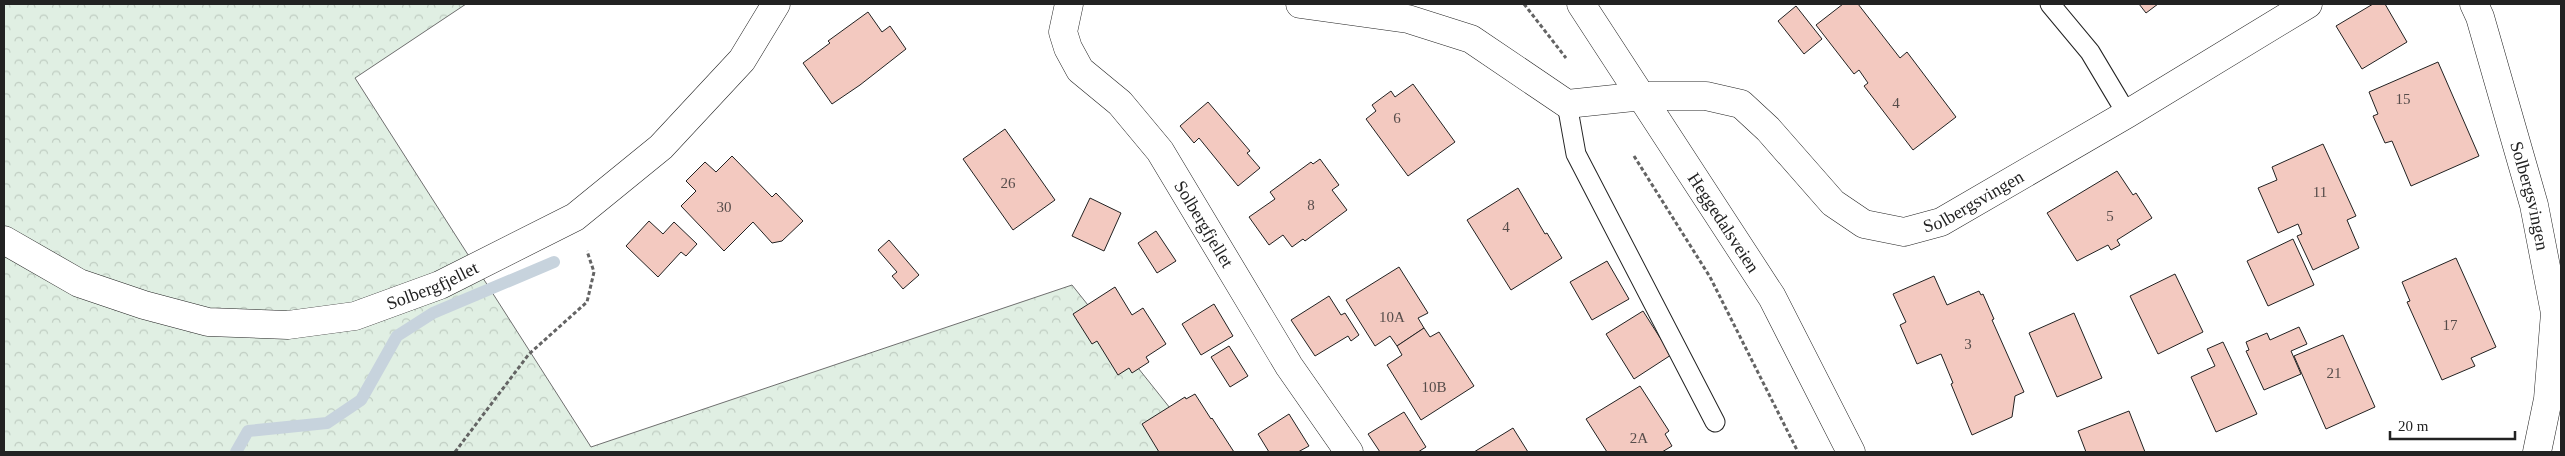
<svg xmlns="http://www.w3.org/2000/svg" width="2565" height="456" font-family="Georgia,serif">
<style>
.forest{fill:url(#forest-crowns);stroke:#6f6f6f}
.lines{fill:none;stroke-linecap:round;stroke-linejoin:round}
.stream{stroke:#c7d3dd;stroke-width:12}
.building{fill:#f3c9c0;stroke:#222}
.lane-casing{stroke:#222;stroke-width:21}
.street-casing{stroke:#222;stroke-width:29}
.secondary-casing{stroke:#222;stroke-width:29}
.path{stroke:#646464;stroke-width:3;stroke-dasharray:4 2.5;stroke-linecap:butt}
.lane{stroke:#fff;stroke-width:19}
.street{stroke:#fff;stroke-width:28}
.secondary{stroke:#fff;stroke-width:28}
.labels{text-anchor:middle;stroke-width:4;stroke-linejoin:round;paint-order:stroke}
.number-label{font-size:15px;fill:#564c4a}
.street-label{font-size:18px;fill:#222;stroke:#fff}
</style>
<defs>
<pattern id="forest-crowns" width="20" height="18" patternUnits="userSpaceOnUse" patternTransform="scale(1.25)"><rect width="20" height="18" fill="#e0efe3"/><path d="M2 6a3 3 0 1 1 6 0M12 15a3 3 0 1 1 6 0" fill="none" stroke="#c0cdc2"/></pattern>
</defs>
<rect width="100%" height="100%" fill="#fff"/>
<polygon class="forest" points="4,4 466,4 355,78 591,447 1072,285 1205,452 4,452"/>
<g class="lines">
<polyline class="stream" points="236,452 248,431 327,423 361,400 397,336 433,313 554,262"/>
</g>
<g class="building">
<polygon points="1843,4 1858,4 1900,58 1907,52 1956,117 1913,150 1864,86 1868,83 1859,70 1854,74 1816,25"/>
<polygon points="2139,4 2158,4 2146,13"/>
<polygon points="2373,4 2385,4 2407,42 2362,69 2336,26"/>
<polygon points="1796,6 1822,39 1804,54 1778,21"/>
<polygon points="868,12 882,32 890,26 906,49 860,85 832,104 803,63 830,43 828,41"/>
<polygon points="2438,62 2479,156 2411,186 2392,141 2385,143 2373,116 2378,114 2369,92"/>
<polygon points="1413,84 1455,142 1408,176 1366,119 1376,111 1372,105 1391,91 1395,97"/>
<polygon points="1208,102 1250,151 1247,153 1260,168 1238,186 1199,138 1194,143 1180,126"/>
<polygon points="1005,129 1055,200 1013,230 963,159"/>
<polygon points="2323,144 2356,216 2347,220 2359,248 2313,270 2297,236 2302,234 2298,224 2278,233 2258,188 2277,180 2272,167"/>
<polygon points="732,156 772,197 776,193 803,221 782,241 772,243 753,222 724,251 681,206 696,191 686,181 705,162 716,172"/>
<polygon points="1320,159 1339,185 1332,190 1347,210 1305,241 1303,239 1292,247 1283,235 1269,245 1249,217 1275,199 1270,192 1311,162 1313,164"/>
<polygon points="2117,171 2133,195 2136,193 2152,218 2117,240 2120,245 2111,250 2108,245 2077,261 2047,213"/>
<polygon points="1518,188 1545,234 1547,233 1562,258 1511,290 1467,220"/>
<polygon points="1090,198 1121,213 1104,251 1072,236"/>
<polygon points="649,221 663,234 674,222 697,244 686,256 681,252 658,277 626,246"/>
<polygon points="1156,231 1176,261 1157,273 1138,243"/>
<polygon points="2293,239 2314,285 2268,306 2247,261"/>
<polygon points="889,240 919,275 903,289 892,276 897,272 878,250"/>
<polygon points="2456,258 2496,347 2471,358 2475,366 2442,380 2407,302 2410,301 2402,282"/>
<polygon points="1607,261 1629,299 1592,320 1570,282"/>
<polygon points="1399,267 1428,313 1418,318 1424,328 1397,346 1390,336 1375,346 1346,300"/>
<polygon points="2175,274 2203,332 2158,354 2130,296"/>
<polygon points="1934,276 1947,305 1979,291 1981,295 1983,294 1994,319 1992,320 2024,392 2015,396 2012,417 1972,435 1951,384 1953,383 1941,354 1917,364 1900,325 1906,322 1893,294"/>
<polygon points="1115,287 1132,315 1143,308 1166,344 1146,357 1149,362 1132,373 1129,368 1118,375 1097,341 1092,344 1073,314"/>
<polygon points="1329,296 1341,315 1345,313 1359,335 1351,341 1348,336 1315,356 1291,320"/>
<polygon points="1214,304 1233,336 1201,355 1182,324"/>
<polygon points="1643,311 1671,355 1634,379 1606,334"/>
<polygon points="2074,313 2102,378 2057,397 2029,333"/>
<polygon points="2299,327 2307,344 2291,351 2301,374 2264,390 2246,351 2249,350 2246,342 2267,333 2270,340"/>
<polygon points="1424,328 1430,337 1439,332 1474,386 1421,420 1387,365 1402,355 1397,346"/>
<polygon points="2343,335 2375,407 2326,429 2294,356"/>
<polygon points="2223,342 2257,414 2216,432 2191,377 2215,366 2207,349"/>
<polygon points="1229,346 1248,376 1230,387 1211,357"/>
<polygon points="1640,386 1669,431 1665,434 1672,446 1662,452 1607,452 1586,419"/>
<polygon points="1195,394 1211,419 1212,418 1234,452 1159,452 1142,424 1185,397 1186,399"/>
<polygon points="2129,411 2145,452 2086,452 2078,431"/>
<polygon points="1404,412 1426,447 1418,452 1380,452 1368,434"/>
<polygon points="1289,414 1309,446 1298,452 1269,452 1258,434"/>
<polygon points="1513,428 1528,452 1474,452"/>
</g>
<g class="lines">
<g class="lane-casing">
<g id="lane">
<polyline points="2050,4 2090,52 2127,114"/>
<polyline points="1567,104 1576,154 1715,422"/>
</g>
</g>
<g class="street-casing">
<g id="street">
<path id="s1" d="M1069 4 1063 32 1068 48 1080 70 1120 103 1160 151 1289 366 1349 452"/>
<path id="s2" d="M1300 4 1408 19 1471 39 1567 104 1643 96H1706L1741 104 1768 129 1833 203 1864 224 1904 232 1941 222 2127 114 2308 4"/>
<path id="s3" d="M2474 4 2480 17 2534 205 2555 313 2548 399 2537 452"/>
<path id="s4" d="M4 240 79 283 144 305 208 322 288 325 355 316 440 285 575 217 661 147 742 60 776 4"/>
</g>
</g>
<g class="secondary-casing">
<g id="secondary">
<path id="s5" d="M1581 4 1772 297 1851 452"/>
</g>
</g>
<g class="path">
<polyline points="1524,4 1566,58"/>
<polyline points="1634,156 1710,277 1798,452"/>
<polyline points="455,452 529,354 587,302 594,272 587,251"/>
</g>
<use href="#lane" class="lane"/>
<use href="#street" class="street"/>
<use href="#secondary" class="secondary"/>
</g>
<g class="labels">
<g class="number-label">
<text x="2403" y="104">15</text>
<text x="1896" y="108">4</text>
<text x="1397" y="123">6</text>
<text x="1008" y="188">26</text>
<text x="2320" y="197">11</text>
<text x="1311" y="210">8</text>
<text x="724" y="212">30</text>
<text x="2110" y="221">5</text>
<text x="1506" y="232">4</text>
<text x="1392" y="322">10A</text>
<text x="2450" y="330">17</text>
<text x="1968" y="349">3</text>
<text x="2334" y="378">21</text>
<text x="1434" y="392">10B</text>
<text x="1639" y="443">2A</text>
</g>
<g class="street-label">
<text dy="6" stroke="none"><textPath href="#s3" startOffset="200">Solbergsvingen</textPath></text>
<text dy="6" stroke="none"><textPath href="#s2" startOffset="756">Solbergsvingen</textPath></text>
<text dy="6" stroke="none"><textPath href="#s5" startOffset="261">Heggedalsveien</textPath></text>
<text dy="6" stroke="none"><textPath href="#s1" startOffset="270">Solbergfjellet</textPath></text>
<text dy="6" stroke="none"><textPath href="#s4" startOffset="452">Solbergfjellet</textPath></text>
</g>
</g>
<rect width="2565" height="456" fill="none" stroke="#222222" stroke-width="10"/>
<path d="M2390 431v8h125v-8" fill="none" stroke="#222222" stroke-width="2.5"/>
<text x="2398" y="431" font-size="15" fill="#222222" stroke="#ffffff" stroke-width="4" paint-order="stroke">20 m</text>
</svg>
